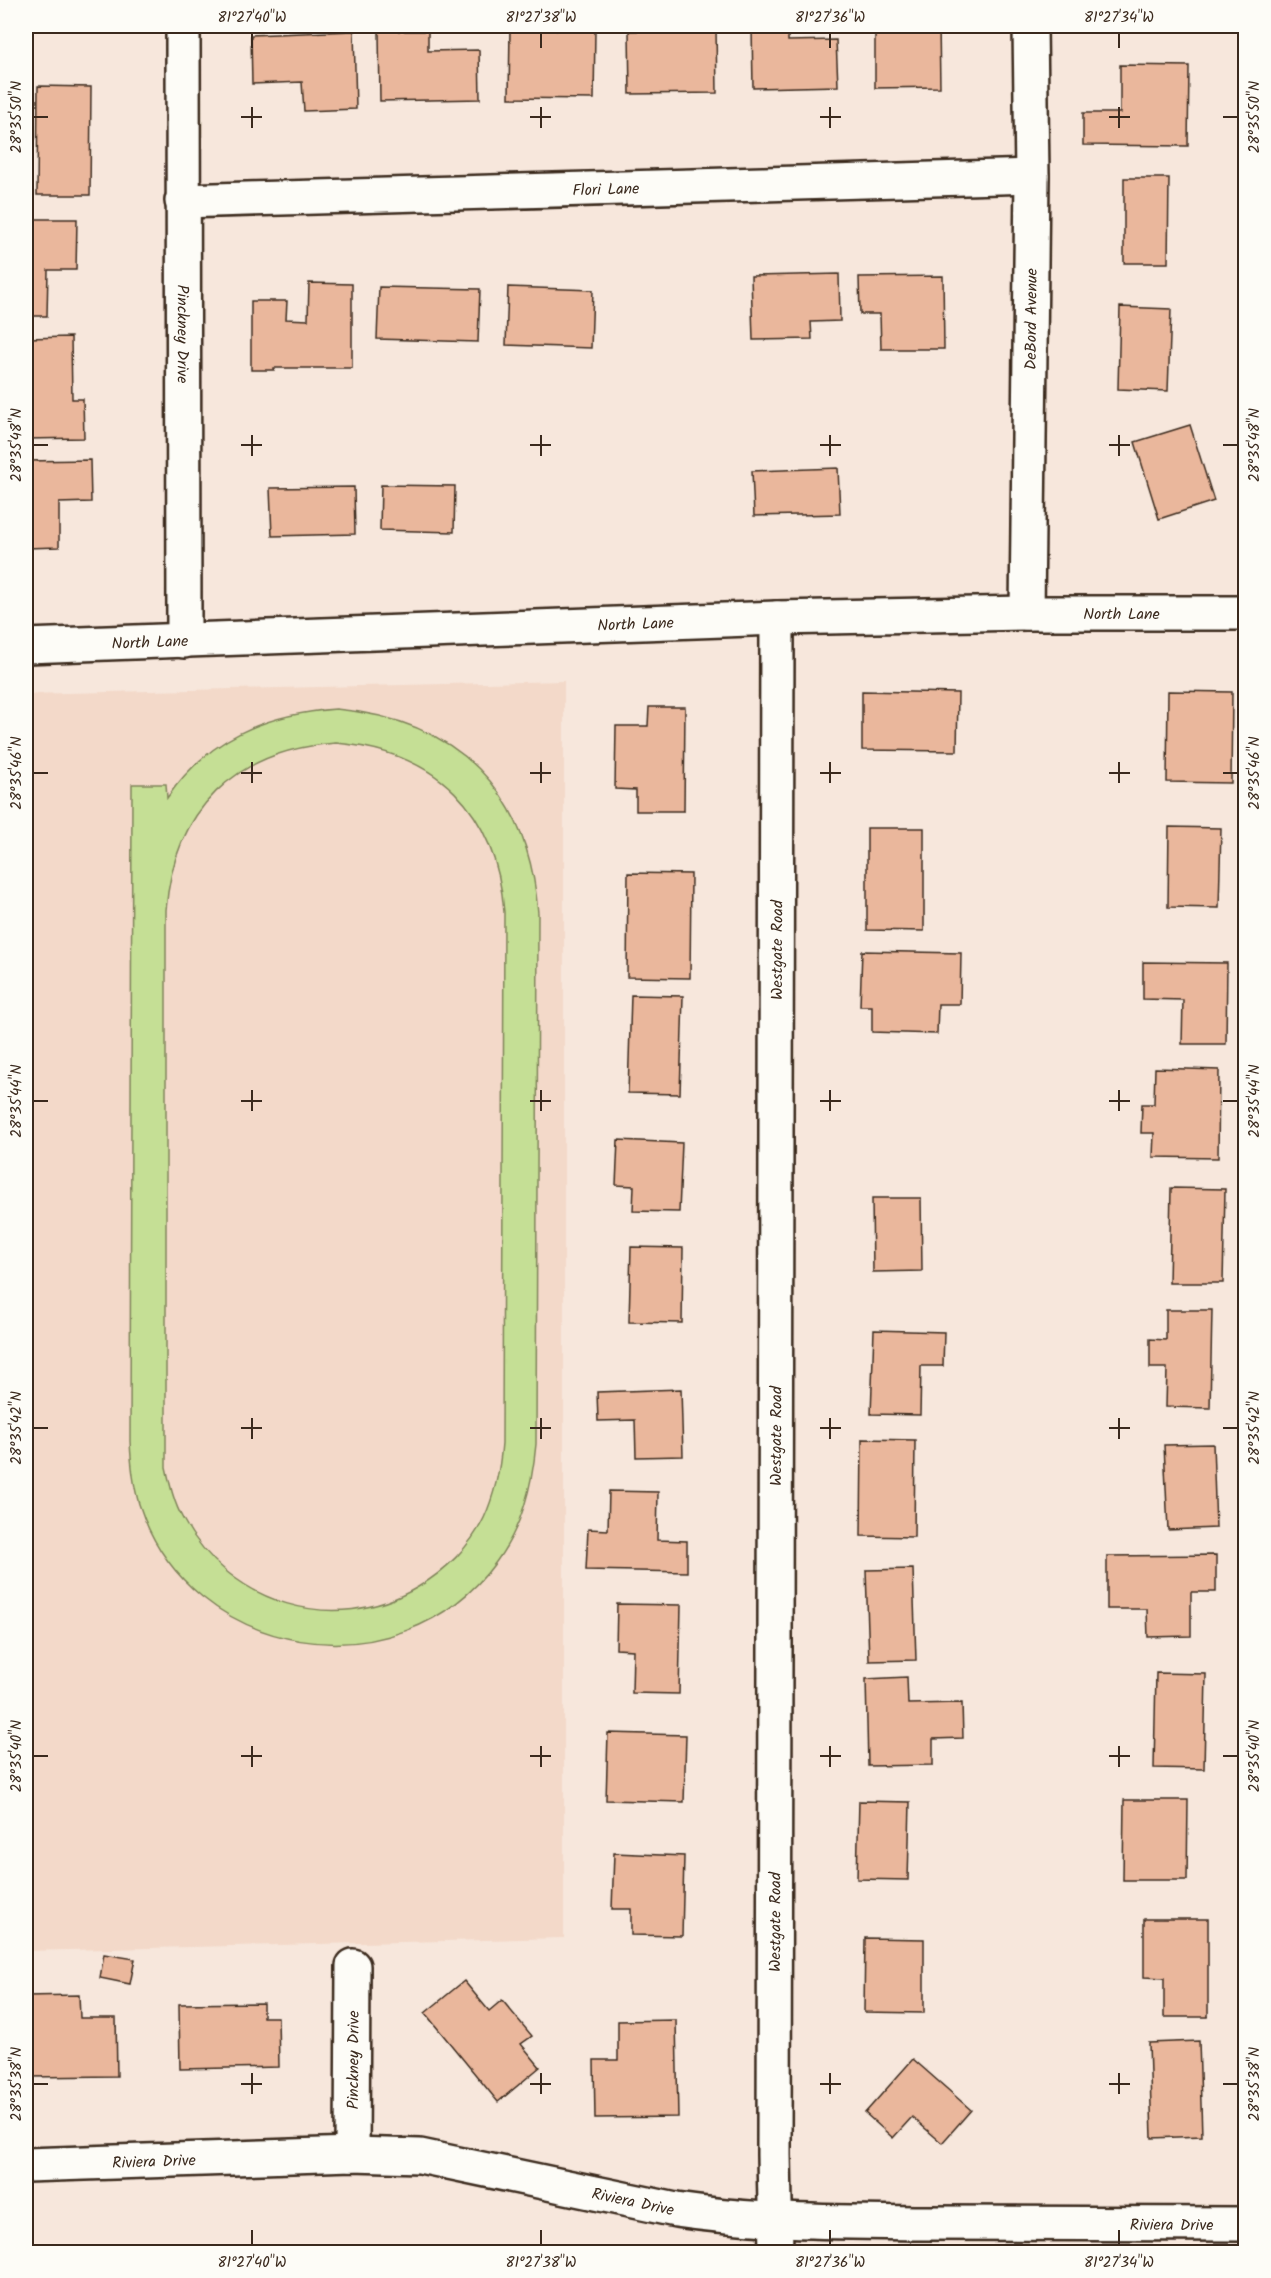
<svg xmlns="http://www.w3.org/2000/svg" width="1271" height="2278" font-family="Kalam,sans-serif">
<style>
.built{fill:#f3d9c9}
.green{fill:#c5df95;stroke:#80845a;stroke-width:1.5;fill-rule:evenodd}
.building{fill:#eab79c;stroke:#3b2a1e;stroke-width:1.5}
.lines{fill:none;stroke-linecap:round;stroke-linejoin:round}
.minor-casing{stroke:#3b2a1e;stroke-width:38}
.minor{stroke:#fdfcf7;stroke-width:33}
.ticks{fill:none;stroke:#3b2a1e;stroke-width:2}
.labels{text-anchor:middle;stroke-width:5;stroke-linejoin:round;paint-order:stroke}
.street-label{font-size:16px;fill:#3b2a1e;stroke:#fdfcf7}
.neatline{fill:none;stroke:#3b2a1e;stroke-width:2}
.ticks-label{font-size:15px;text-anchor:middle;fill:#3b2a1e}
</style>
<rect width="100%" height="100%" fill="#f7e7dc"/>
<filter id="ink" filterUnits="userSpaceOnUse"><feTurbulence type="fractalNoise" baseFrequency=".0167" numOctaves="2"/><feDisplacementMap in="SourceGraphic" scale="12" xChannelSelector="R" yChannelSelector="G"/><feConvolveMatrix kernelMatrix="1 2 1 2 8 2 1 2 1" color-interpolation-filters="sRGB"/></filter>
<g filter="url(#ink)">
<polygon class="built" points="564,681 564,1938 26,1951 26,694"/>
<path class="green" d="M336 709C457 720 529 790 538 913L536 1444C532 1487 522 1527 496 1562 400 1694 189 1659 139 1504 133 1484 131 1463 130 1441L132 784H166L167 798C208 738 266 714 336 709ZM336 743C437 752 496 810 504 912L502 1443C500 1470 495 1494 484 1518 470 1547 445 1571 418 1587 334 1637 230 1604 183 1519 174 1503 170 1485 166 1467V910C174 810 235 750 336 743Z"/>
<g class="building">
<polygon points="752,26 788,26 788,41 836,40 838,86 753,88"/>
<polygon points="875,26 939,26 940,87 875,88"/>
<polygon points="510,29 595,30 594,99 509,98"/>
<polygon points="716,29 717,93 630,94 629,31"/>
<polygon points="354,31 356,109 304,111 302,82 252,84 251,35"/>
<polygon points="379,31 428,31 428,51 479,50 480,99 380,101"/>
<polygon points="1120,65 1189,66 1188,146 1083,145 1083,113 1120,113"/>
<polygon points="38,86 91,87 90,195 37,195"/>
<polygon points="1124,178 1169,178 1168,263 1124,263"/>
<polygon points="26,219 77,219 76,270 48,270 47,316 26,316"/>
<polygon points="839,274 840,321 811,322 812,339 753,340 751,276"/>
<polygon points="943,276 944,349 881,349 880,314 860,314 859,277"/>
<polygon points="309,283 352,284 352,368 274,368 274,370 251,370 251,301 287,301 286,319 308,320"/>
<polygon points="379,287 480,289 478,342 377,339"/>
<polygon points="508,287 593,290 591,348 506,345"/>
<polygon points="1120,307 1171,309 1168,391 1118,389"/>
<polygon points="71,337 72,399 83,399 84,438 26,439 26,338"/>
<polygon points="1190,425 1214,501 1159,519 1135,442"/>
<polygon points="90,460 91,502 59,503 59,547 26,548 26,461"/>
<polygon points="838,468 840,514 754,516 752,471"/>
<polygon points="381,485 455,486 454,532 380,530"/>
<polygon points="354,487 355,534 272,536 270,488"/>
<polygon points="862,691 958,693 957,751 862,750"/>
<polygon points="1168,691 1232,692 1231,783 1167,782"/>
<polygon points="649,707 685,707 684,811 636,811 636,790 615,789 616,726 648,726"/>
<polygon points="1169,827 1221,828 1219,908 1168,907"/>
<polygon points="867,828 924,828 924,931 867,930"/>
<polygon points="628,873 691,874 690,978 627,977"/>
<polygon points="862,951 961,953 960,1004 938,1004 937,1034 872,1032 872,1006 860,1006"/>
<polygon points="1143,962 1227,963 1226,1044 1182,1044 1183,1000 1143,999"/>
<polygon points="631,995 683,996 680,1094 628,1093"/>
<polygon points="1155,1068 1219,1070 1218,1158 1153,1157 1154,1133 1141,1133 1142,1104 1154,1104"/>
<polygon points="618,1140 682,1143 679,1212 633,1211 634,1186 616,1185"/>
<polygon points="1171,1188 1225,1189 1223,1283 1169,1283"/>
<polygon points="872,1198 921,1198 922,1271 873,1272"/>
<polygon points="631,1247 683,1248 682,1323 629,1322"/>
<polygon points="1166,1310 1212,1310 1210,1408 1166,1407 1167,1368 1150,1368 1150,1339 1166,1340"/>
<polygon points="874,1330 944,1332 943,1366 921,1366 920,1415 871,1414"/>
<polygon points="681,1389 683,1456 636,1457 635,1420 598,1421 597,1392"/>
<polygon points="862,1439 915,1440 914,1537 861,1536"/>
<polygon points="1213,1444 1216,1528 1168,1530 1164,1445"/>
<polygon points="609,1491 658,1492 657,1540 687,1541 687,1572 586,1570 588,1529 608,1530"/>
<polygon points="1216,1555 1216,1592 1191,1592 1191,1636 1148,1637 1147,1609 1107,1609 1107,1556"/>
<polygon points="913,1569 916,1660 869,1661 866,1570"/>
<polygon points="617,1604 681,1605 679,1694 632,1693 633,1650 616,1649"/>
<polygon points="1156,1673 1206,1674 1204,1769 1154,1768"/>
<polygon points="907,1677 908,1704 962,1703 963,1738 933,1739 933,1765 868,1766 866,1679"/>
<polygon points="608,1733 686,1735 684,1802 606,1800"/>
<polygon points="1124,1800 1188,1800 1187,1880 1123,1880"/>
<polygon points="859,1801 910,1802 908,1880 857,1879"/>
<polygon points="614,1853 684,1856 682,1936 631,1935 631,1909 612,1909"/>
<polygon points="1144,1919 1208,1919 1208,2017 1164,2017 1164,1978 1144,1977"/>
<polygon points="865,1938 924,1939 924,2013 864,2012"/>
<polygon points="104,1954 135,1959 130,1984 100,1978"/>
<polygon points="464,1981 489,2011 502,2000 532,2036 521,2044 540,2067 498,2102 425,2013"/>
<polygon points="79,1995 80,2018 116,2018 117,2076 26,2077 26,1996"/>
<polygon points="263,2003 263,2017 278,2017 279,2067 180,2069 179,2004"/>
<polygon points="676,2020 678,2117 595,2118 594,2060 618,2060 618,2021"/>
<polygon points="1199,2041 1202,2136 1152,2138 1149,2043"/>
<polygon points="913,2059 971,2110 942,2143 912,2117 893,2138 865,2113"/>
<polygon points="353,2248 353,2252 258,2252"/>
</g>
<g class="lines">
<g class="minor-casing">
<g id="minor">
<path id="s1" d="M183 26 184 641"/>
<path id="s2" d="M182 201 1032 176"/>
<path id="s3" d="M1027 613 1032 176 1030 26"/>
<path id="s4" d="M26 646 777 618 1027 613H1246"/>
<path id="s5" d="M352 2154 353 1966"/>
<path id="s6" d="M26 2165 352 2154 420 2156 676 2210C758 2222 840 2222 922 2223 1030 2224 1138 2224 1246 2224"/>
<path id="s7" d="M776 2252 774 2155 777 618"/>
</g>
</g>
<use href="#minor" class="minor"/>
</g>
</g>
<path class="ticks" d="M252 33V48M541 33V48M830 33V48M1119 33V48M252 107V128M541 107V128M830 107V128M1119 107V128M33 117H48M241 117H262M530 117H551M820 117H841M1109 117H1130M1223 117H1238M252 435V456M541 435V456M830 435V456M1119 435V456M33 445H48M241 445H262M530 445H551M820 445H841M1109 445H1130M1223 445H1238M252 762V783M541 762V783M830 762V783M1119 762V783M33 773H48M241 773H262M530 773H551M820 773H841M1109 773H1130M1223 773H1238M252 1090V1111M541 1090V1111M830 1090V1111M1119 1090V1111M33 1101H48M241 1101H262M530 1101H551M820 1101H841M1109 1101H1130M1223 1101H1238M252 1418V1439M541 1418V1439M830 1418V1439M1119 1418V1439M33 1428H48M241 1428H262M530 1428H551M820 1428H841M1109 1428H1130M1223 1428H1238M252 1746V1767M541 1746V1767M830 1746V1767M1119 1746V1767M33 1756H48M241 1756H262M530 1756H551M820 1756H841M1109 1756H1130M1223 1756H1238M252 2073V2094M541 2073V2094M830 2073V2094M1119 2073V2094M33 2084H48M241 2084H262M530 2084H551M820 2084H841M1109 2084H1130M1223 2084H1238M252 2230V2245M541 2230V2245M830 2230V2245M1119 2230V2245"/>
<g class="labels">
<g class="street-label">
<text dy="6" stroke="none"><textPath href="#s2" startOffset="424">Flori Lane</textPath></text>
<text dy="6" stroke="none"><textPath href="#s3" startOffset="294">DeBord Avenue</textPath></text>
<text dy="6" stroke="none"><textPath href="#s1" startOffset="308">Pinckney Drive</textPath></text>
<text dy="6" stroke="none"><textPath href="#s4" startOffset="1096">North Lane</textPath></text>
<text dy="6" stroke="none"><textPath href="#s4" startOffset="610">North Lane</textPath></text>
<text dy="6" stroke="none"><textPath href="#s4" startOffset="124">North Lane</textPath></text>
<text dy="6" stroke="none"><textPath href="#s7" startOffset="1302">Westgate Road</textPath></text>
<text dy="6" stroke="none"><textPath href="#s7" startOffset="816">Westgate Road</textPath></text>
<text dy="6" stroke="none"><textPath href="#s7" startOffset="330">Westgate Road</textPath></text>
<text dy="6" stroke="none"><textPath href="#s5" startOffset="94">Pinckney Drive</textPath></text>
<text dy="6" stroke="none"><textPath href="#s6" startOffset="128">Riviera Drive</textPath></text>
<text dy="6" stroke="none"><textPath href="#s6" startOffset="612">Riviera Drive</textPath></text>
<text dy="6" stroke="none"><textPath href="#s6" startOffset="1152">Riviera Drive</textPath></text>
</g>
</g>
<rect width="1271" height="2278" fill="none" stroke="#fdfcf7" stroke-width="66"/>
<rect x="33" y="33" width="1205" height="2212" class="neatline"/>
<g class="ticks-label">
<text x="252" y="22">81°27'40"W</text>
<text x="541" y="22">81°27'38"W</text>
<text x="830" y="22">81°27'36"W</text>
<text x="1119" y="22">81°27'34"W</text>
<text transform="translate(16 117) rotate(-90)" y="5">28°35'50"N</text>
<text transform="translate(1254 117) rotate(-90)" y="5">28°35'50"N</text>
<text transform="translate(16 445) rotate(-90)" y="5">28°35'48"N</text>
<text transform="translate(1254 445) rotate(-90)" y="5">28°35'48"N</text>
<text transform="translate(16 773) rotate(-90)" y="5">28°35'46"N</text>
<text transform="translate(1254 773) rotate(-90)" y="5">28°35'46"N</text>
<text transform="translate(16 1101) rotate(-90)" y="5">28°35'44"N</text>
<text transform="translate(1254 1101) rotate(-90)" y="5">28°35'44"N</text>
<text transform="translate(16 1428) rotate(-90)" y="5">28°35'42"N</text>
<text transform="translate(1254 1428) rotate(-90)" y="5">28°35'42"N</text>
<text transform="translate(16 1756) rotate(-90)" y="5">28°35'40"N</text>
<text transform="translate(1254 1756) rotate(-90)" y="5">28°35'40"N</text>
<text transform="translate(16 2084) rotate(-90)" y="5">28°35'38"N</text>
<text transform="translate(1254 2084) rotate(-90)" y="5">28°35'38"N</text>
<text x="252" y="2267">81°27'40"W</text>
<text x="541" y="2267">81°27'38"W</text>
<text x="830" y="2267">81°27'36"W</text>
<text x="1119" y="2267">81°27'34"W</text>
</g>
</svg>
